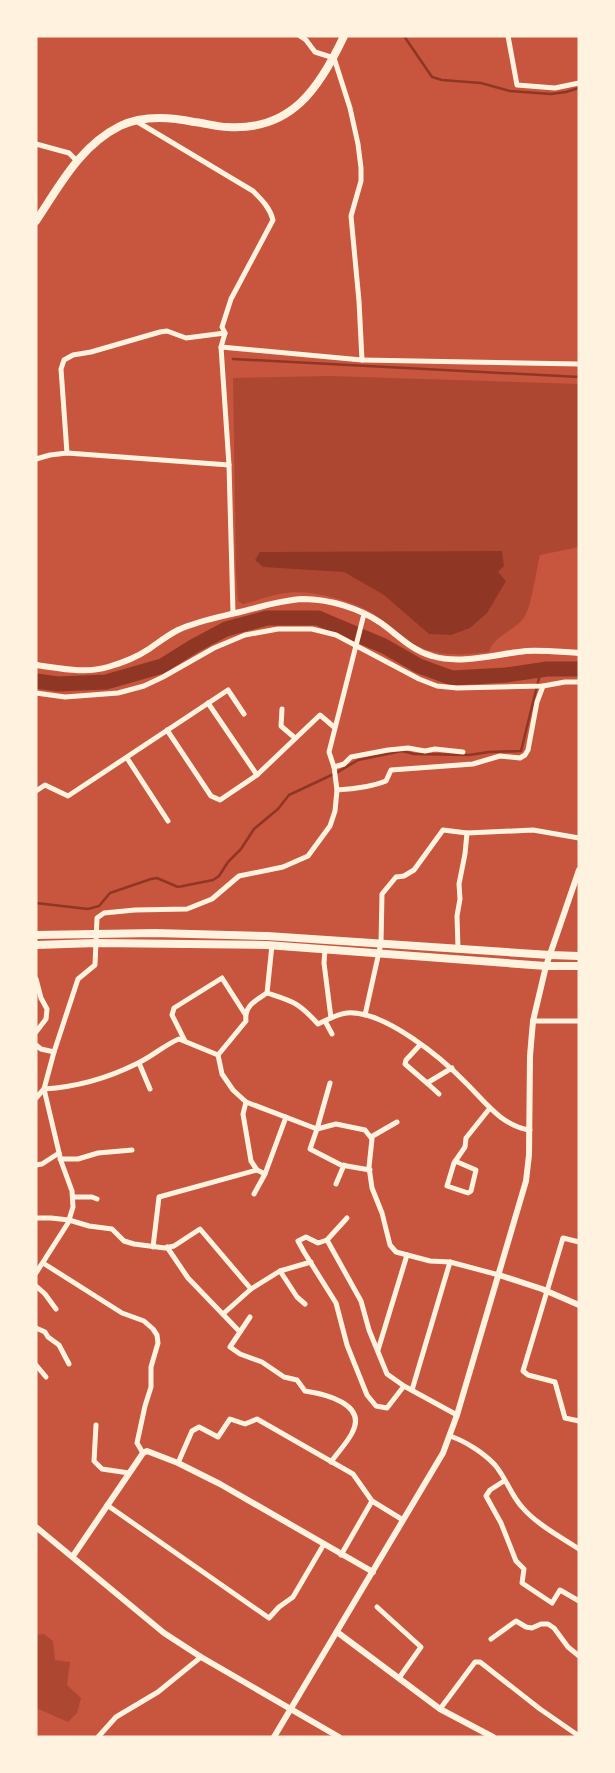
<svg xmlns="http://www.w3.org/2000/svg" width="615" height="1773" font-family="Poppins,sans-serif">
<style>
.green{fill:#ae4732}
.water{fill:#8f3625}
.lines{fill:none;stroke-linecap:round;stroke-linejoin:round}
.stream{stroke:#8f3625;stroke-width:2.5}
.river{stroke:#8f3625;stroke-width:15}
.minor{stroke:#fff3e0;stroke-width:5}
.tertiary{stroke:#fff3e0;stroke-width:6}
.primary{stroke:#fff3e0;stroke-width:8}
</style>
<rect width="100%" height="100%" fill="#c8553d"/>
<g class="green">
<path d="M329 376 579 384V547L540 555C536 571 532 604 525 616 516 631 494 634 489 652 463 655 435 657 411 643 395 633 382 617 365 609 342 598 306 588 280 594 268 596 256 601 243 604L238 601 236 573 233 378Z"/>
<polygon points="44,1634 53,1641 55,1660 70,1662 67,1685 81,1698 77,1713 68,1722 36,1708 36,1635"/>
</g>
<polygon class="water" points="502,551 504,566 498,572 506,581 487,613 470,628 451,635 429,634 384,595 344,572 263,567 255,560 260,552"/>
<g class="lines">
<g class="stream">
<polyline points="404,36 432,77 442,80 481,83 510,91 551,94 566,92 579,88"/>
<polyline points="233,359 579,377"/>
<polyline points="36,903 88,909 99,906 110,893 151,879 157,878 178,887 213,880 219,876 228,862 241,849 254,829 278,809 289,795 338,772 358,760 402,751 414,754 469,755 489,752 521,751 541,670"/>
</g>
<polyline class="river" points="36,681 58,684 106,682 162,666 194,646 226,629 267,618 318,618 384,646 419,666 452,678 506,675 547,669 579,669"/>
<g class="minor">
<polyline points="508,36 517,85 555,88 579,83"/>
<path d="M136 121 253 191C262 200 270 208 273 220L231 299 222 327 225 333 221 347 229 465 233 613"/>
<polyline points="36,144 69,153 76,160"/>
<polyline points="221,347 362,360 359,301 351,216 361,181 361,168 358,144 350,108 334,58 315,52 306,40 300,36"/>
<polyline points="362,360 579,364"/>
<polyline points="67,453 61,369 64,360 73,355 91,352 160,332 167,331 186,338 225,333"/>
<polyline points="36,459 50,455 67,453 229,465"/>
<polyline points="36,693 65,697 118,693 144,686 163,677 214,648 245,635 278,629 312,629 336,635 419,679 437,686 457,688 543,686 565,682 579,682"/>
<polyline points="208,703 257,775"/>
<polyline points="282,709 281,726 295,738"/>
<polyline points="167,730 211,796 220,800 257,775 320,715 334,727"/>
<polyline points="127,758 168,821"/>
<polyline points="334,767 344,764 351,757 388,750 408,748 425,751 435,749 463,752"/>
<path d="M337 790C354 789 371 787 386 781L391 770 473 764 500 756 520 758 525 755 528 750 537 702 543 686"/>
<polyline points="36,791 45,785 68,796 228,690 244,714"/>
<polyline points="458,948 457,916 460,899 459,884 465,854 467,833"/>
<polyline points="325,949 324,963 331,1018"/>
<polyline points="36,979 41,998 47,1009 46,1019 36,1032"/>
<polyline points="267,993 272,945"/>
<polyline points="365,1015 381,943 382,894 396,877 404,876 414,870 443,830 467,833 533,830 579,838"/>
<polyline points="325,1021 332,1034"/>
<polyline points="533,1021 579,1021"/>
<polyline points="185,1041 172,1015 174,1008 222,978 245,1014"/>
<polyline points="36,1045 41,1049 54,1052"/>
<polyline points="420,1045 406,1060 405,1064 427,1083 452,1068"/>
<polyline points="218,1055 222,1074 233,1090 246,1102 317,1129 336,1124 365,1130 372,1139 369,1167 372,1188 382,1213 390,1245 396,1252 430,1261 450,1262 499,1275"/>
<path d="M218 1055 246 1021C244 1006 255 1001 267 993 294 1002 298 1002 318 1024 327 1020 337 1014 347 1013 384 1010 442 1058 467 1084 486 1103 502 1126 530 1130"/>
<polyline points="139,1063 150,1089"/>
<polyline points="330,1083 317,1129 310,1149 341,1165 370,1170"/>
<polyline points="427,1083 439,1094"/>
<path d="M44 1089C75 1087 108 1078 136 1064 152 1057 164 1045 179 1039L218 1055"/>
<polyline points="36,1098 44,1089 54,1052 78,979 95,965 97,918 104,913 135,910 187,909 212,899 239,876 283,867 308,856 330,826 335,811 337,790 334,767 329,752 364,614"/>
<polyline points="246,1102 243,1114 251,1161 257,1170 265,1174"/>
<polyline points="371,1137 397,1122"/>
<polyline points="60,1159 78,1159 98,1153 132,1150"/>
<polyline points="455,1161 476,1170 471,1191 468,1193 447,1186 454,1163 465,1147 466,1138 490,1108"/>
<polyline points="36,1165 42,1164 59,1153"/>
<polyline points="336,1184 344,1165"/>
<polyline points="254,1194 265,1174 286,1117"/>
<polyline points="73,1197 92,1197 97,1199"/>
<polyline points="36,1218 51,1218 69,1220 89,1226 112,1229 124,1241 134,1244 165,1248 174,1246 200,1229 251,1289"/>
<polyline points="327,1240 347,1218"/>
<polyline points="579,1242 563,1238 523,1371 528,1375 555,1382 565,1418 579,1421"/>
<polyline points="153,1247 159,1197 257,1170"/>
<polyline points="167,1247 188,1278 240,1332"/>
<polyline points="43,1263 122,1313 144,1321 153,1329 157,1335 158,1343 151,1367 151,1387 145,1406 137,1443 143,1453"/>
<polyline points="280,1271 297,1297 305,1304"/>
<polyline points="36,1273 68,1223 73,1207 72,1191 61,1161 44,1089"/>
<polyline points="36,1286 45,1294 56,1309"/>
<polyline points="223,1314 251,1289 280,1271 311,1262"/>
<path d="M250 1317 230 1347 240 1354 262 1362 284 1377 297 1380 305 1391C325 1394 368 1404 352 1433 347 1443 338 1452 331 1462"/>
<polyline points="36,1328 45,1332 48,1337 59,1345 69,1364"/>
<polyline points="378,1350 407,1255"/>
<polyline points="36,1365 46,1377"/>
<polyline points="404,1386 387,1374 369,1330 361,1301 327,1240 318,1243 306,1237 298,1241 304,1252 336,1303 347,1345 367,1395 376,1406 387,1408 404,1386 457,1415"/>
<polyline points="412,1390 450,1262"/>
<polyline points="96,1425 94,1461 102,1469 129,1473"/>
<path d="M450 1436C465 1441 484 1453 495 1465 506 1478 511 1495 522 1507 536 1524 561 1537 579 1549"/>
<polyline points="178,1463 192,1431 199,1427 218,1437 230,1419 245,1424 257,1419 353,1474 372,1501 341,1555"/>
<polyline points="504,1481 490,1490 486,1496 501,1523 516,1561 524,1569 522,1583 552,1603 560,1590 579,1601"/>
<polyline points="372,1501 403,1520"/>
<polyline points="107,1505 269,1618 279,1607 293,1597 324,1544"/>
<polyline points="377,1607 421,1647 399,1678"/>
<polyline points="491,1639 516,1621 526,1627 532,1628 541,1624 548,1624 554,1628 568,1647 579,1656"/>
<polyline points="440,1709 475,1662 480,1662 540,1709 579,1736"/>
<polyline points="98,1737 116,1717 158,1692 201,1657"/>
</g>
<g class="tertiary">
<path d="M36 665C59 668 85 674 108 667 122 663 137 657 149 649 159 642 168 635 178 630 197 621 219 617 240 612 260 607 281 600 303 599 329 599 359 608 381 623 398 635 411 650 432 656 461 665 496 654 526 651 543 650 561 652 579 653"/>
<polyline points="499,1275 542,1289 579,1305"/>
<polyline points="36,1527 164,1633 201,1657 339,1737"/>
<polyline points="73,1556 143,1453 147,1451 178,1463 220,1484 373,1572"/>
<polyline points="337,1632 440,1709 493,1737"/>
<polyline points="274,1737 443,1453 457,1415 526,1181 529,1155 530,1056 533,1021 546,966 579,870"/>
</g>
<g class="primary">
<path d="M36 221C60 185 80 146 120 126 143 115 170 117 194 122 205 123 217 127 228 127 292 131 320 87 344 36"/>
<polyline points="36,935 155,933 267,936 550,955 579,956"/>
<polyline points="36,945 96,943 267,945 546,966 579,966"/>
</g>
</g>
<rect width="615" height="1773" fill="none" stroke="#fff3e0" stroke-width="75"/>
</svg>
